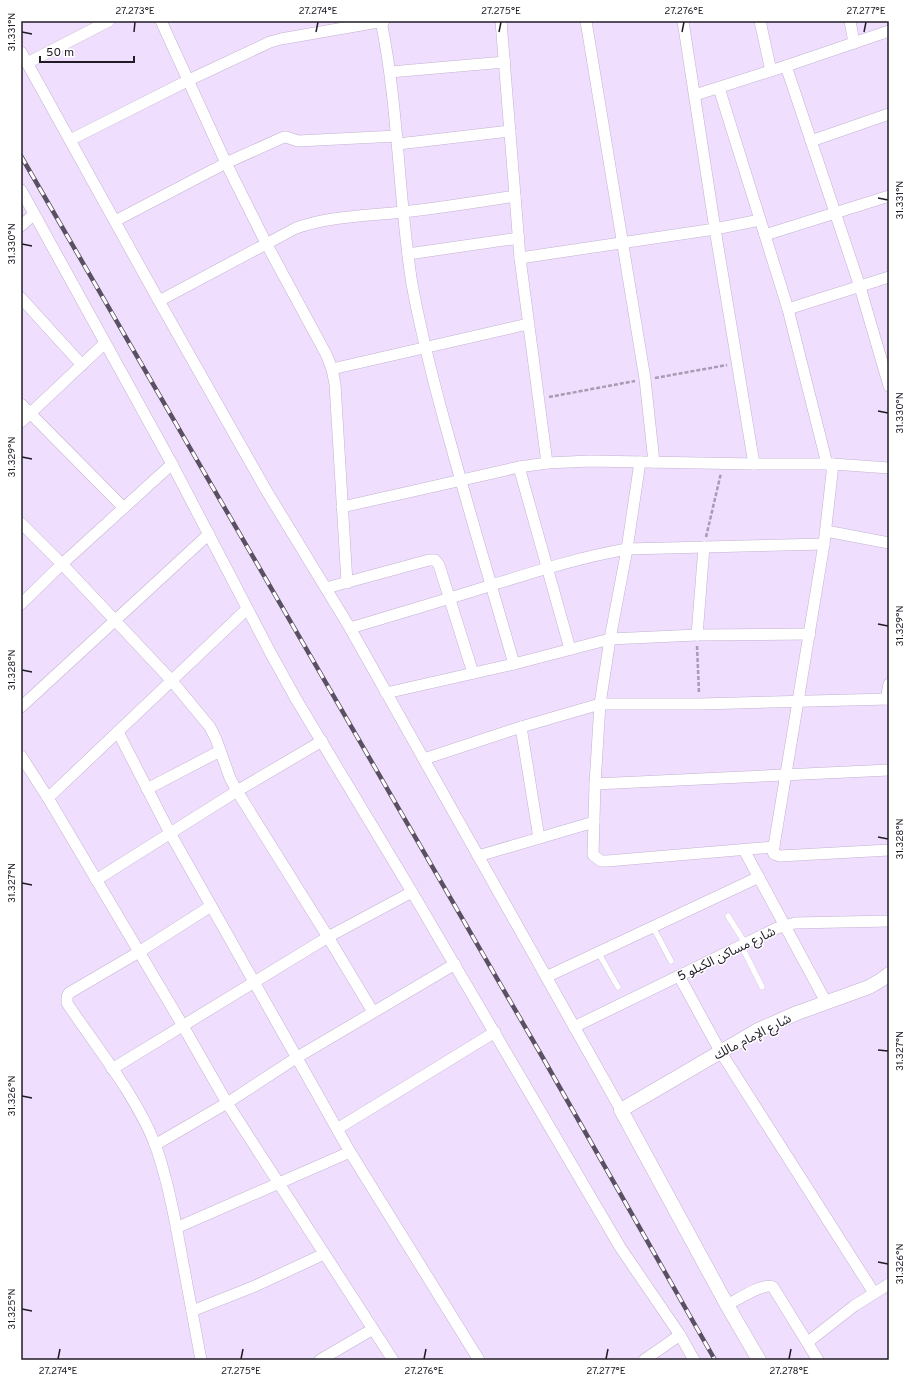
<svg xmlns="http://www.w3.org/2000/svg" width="910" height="1381" font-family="Overpass,'Noto Sans Arabic',sans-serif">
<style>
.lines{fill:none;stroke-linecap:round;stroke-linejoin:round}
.service-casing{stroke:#c3b2d0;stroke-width:6}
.minor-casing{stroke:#c3b2d0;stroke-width:12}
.tertiary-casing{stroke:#c3b2d0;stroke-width:15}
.path{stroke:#a89bb3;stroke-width:2.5;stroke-dasharray:4 2;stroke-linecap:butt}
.service{stroke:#fff;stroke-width:5.5}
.minor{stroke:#fff;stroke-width:11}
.tertiary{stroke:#fff;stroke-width:14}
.rail-casing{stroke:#595061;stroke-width:4.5}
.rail{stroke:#fff;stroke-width:3;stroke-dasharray:9;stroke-linecap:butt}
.ticks{fill:none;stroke:#211b26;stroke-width:1.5}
.labels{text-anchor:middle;stroke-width:3;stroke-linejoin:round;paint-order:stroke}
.street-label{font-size:13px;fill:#211b26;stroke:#fff}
.neatline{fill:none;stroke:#211b26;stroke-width:1.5}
.ticks-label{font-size:10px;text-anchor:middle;fill:#211b26}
</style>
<rect width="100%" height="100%" fill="#efdefd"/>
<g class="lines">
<g class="service-casing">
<g id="service">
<polyline points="728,916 745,943"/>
<polyline points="653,927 671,961"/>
<polyline points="741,945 762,987"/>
<polyline points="598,952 618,987"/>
</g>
</g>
<g class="minor-casing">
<g id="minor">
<polyline points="161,21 226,163 266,243 326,354 332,369 335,384 347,583"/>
<path d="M381 21C399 108 398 197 412 284 422 338 436 392 451 445 471 518 493 591 514 664"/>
<polyline points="501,21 520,258 547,463"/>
<polyline points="586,21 645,379 654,462"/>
<polyline points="683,21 715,229 754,464"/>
<polyline points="760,21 771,71"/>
<polyline points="850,21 854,43"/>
<polyline points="889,31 786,66 860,287 889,386"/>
<polyline points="21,52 159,301 266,490 350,628 621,1110"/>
<polyline points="27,63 109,21"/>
<polyline points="390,72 505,62"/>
<polyline points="719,88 788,309 827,464"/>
<polyline points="695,95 786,66"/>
<polyline points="70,140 189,80 270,42 281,39 384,21"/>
<polyline points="811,141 889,114"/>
<polyline points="398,144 510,131"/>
<polyline points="21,190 172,464 270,652 296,699 412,892 620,1247 680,1335 694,1360"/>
<polyline points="115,221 226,163 284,137 286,137 298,141 397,136"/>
<polyline points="21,226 34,214"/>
<polyline points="765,235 889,196"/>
<polyline points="408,254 519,238"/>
<polyline points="520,258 715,229 760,220"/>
<polyline points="21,298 82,365"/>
<path d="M159 301 296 228C330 216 367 216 402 212 440 208 477 202 515 196"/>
<polyline points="788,309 889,277"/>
<polyline points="332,369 528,324"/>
<polyline points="21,404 123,507"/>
<polyline points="21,422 105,343"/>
<polyline points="640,462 627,549 610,639 600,704 595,784 593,855 601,861 607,861 774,847"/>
<polyline points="833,464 824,544 773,852 774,854 780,856 889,850"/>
<polyline points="519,467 570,649"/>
<polyline points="342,507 519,467 547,463 590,461 754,464 833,464 889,468"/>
<polyline points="21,523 62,564 172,681 200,715 210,727 216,739 230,778 237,791 328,937 373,1012"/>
<polyline points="826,531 889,543"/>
<polyline points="326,588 429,560 435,560 439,565 473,673"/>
<polyline points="21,604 62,564 172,464"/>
<path d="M350 628C397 614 445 600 492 585 537 571 581 557 627 549L824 544"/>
<polyline points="697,635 704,547"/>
<polyline points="386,693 514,664 610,639 697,635 810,634"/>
<polyline points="886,699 889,684"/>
<polyline points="21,707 209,534"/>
<polyline points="521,727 539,838"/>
<polyline points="118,732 170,833 350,1152 479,1360"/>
<polyline points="21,756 48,798 183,1026 227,1103 393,1360"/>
<polyline points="424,759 521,727 600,704 700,704 889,699"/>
<polyline points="595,784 889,770"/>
<polyline points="147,789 220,751"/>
<polyline points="48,798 247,609"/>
<polyline points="744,850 826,1002"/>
<polyline points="478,856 594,822"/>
<polyline points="96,880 237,791 322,741"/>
<polyline points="679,976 720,1051 874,1293"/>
<polyline points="546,977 759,877"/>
<polyline points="574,1027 777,928 795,923 889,921"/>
<polyline points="112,1069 328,937 412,892"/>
<polyline points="337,1129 495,1032"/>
<polyline points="155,1145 227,1103 296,1058 455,964"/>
<polyline points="176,1228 350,1152"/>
<path d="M727 1305C737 1300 764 1282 773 1287L818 1360"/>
<polyline points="192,1311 255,1286 324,1254"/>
<polyline points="808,1342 854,1306 889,1284"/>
<path d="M201 1360C194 1322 187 1285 180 1247 174 1213 167 1177 155 1144 135 1094 97 1048 67 1003V997L69 993 139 952 211 906"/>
<polyline points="320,1360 373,1329"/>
<polyline points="644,1360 680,1335"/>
</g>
</g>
<g class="tertiary-casing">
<polyline id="tertiary" points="759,1360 727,1305 621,1110 758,1030 797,1013 869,987 881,980 889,974"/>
</g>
<g class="path">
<polyline points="655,378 727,365"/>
<polyline points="549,397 635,381"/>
<polyline points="706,537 721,473"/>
<polyline points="697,646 699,693"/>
</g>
<use href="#service" class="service"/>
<use href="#minor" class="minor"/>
<use href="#tertiary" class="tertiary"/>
<g class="rail-casing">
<polyline id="rail" points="21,156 539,1051 715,1360"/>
</g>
<use href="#rail" class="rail"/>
</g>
<path class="ticks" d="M22 32 32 34M134 32 135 22M316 32 318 22M499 32 501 22M682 32 684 22M864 32 866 22M878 198 888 200M22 244 32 246M878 411 888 413M22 457 32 459M878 624 888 626M22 670 32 672M878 837 888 839M22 883 32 885M878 1050 888 1051M22 1096 32 1098M878 1262 888 1264M22 1309 32 1311M58 1359 60 1349M241 1359 243 1349M424 1359 426 1349M606 1359 608 1349M789 1359 791 1349"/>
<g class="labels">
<g class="street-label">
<text transform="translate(726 953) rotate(-26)" y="5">شارع مساكن الكيلو 5</text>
<text transform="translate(752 1036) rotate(-27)" y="5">شارع الإمام مالك</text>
</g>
</g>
<rect width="910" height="1381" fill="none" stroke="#ffffff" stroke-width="44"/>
<path d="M40 56v6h94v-6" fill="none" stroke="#211b26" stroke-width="2"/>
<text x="46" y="56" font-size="12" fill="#211b26" stroke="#ffffff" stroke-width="3" paint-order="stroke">50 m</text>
<rect x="22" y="22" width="866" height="1337" class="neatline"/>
<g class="ticks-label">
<text x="135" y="14">27.273°E</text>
<text x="318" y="14">27.274°E</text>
<text x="501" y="14">27.275°E</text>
<text x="684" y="14">27.276°E</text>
<text x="866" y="14">27.277°E</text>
<text transform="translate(11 32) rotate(-90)" y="4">31.331°N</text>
<text transform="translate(899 200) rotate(-90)" y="4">31.331°N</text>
<text transform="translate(11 244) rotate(-90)" y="4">31.330°N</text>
<text transform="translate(899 413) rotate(-90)" y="4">31.330°N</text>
<text transform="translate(11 457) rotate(-90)" y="4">31.329°N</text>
<text transform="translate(899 626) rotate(-90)" y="4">31.329°N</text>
<text transform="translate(11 670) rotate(-90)" y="4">31.328°N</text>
<text transform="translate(899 839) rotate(-90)" y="4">31.328°N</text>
<text transform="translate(11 883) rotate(-90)" y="4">31.327°N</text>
<text transform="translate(899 1051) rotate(-90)" y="4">31.327°N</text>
<text transform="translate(11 1096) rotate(-90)" y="4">31.326°N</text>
<text transform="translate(899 1264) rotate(-90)" y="4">31.326°N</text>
<text transform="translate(11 1309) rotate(-90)" y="4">31.325°N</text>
<text x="58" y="1374">27.274°E</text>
<text x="241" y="1374">27.275°E</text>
<text x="424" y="1374">27.276°E</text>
<text x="606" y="1374">27.277°E</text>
<text x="789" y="1374">27.278°E</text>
</g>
</svg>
